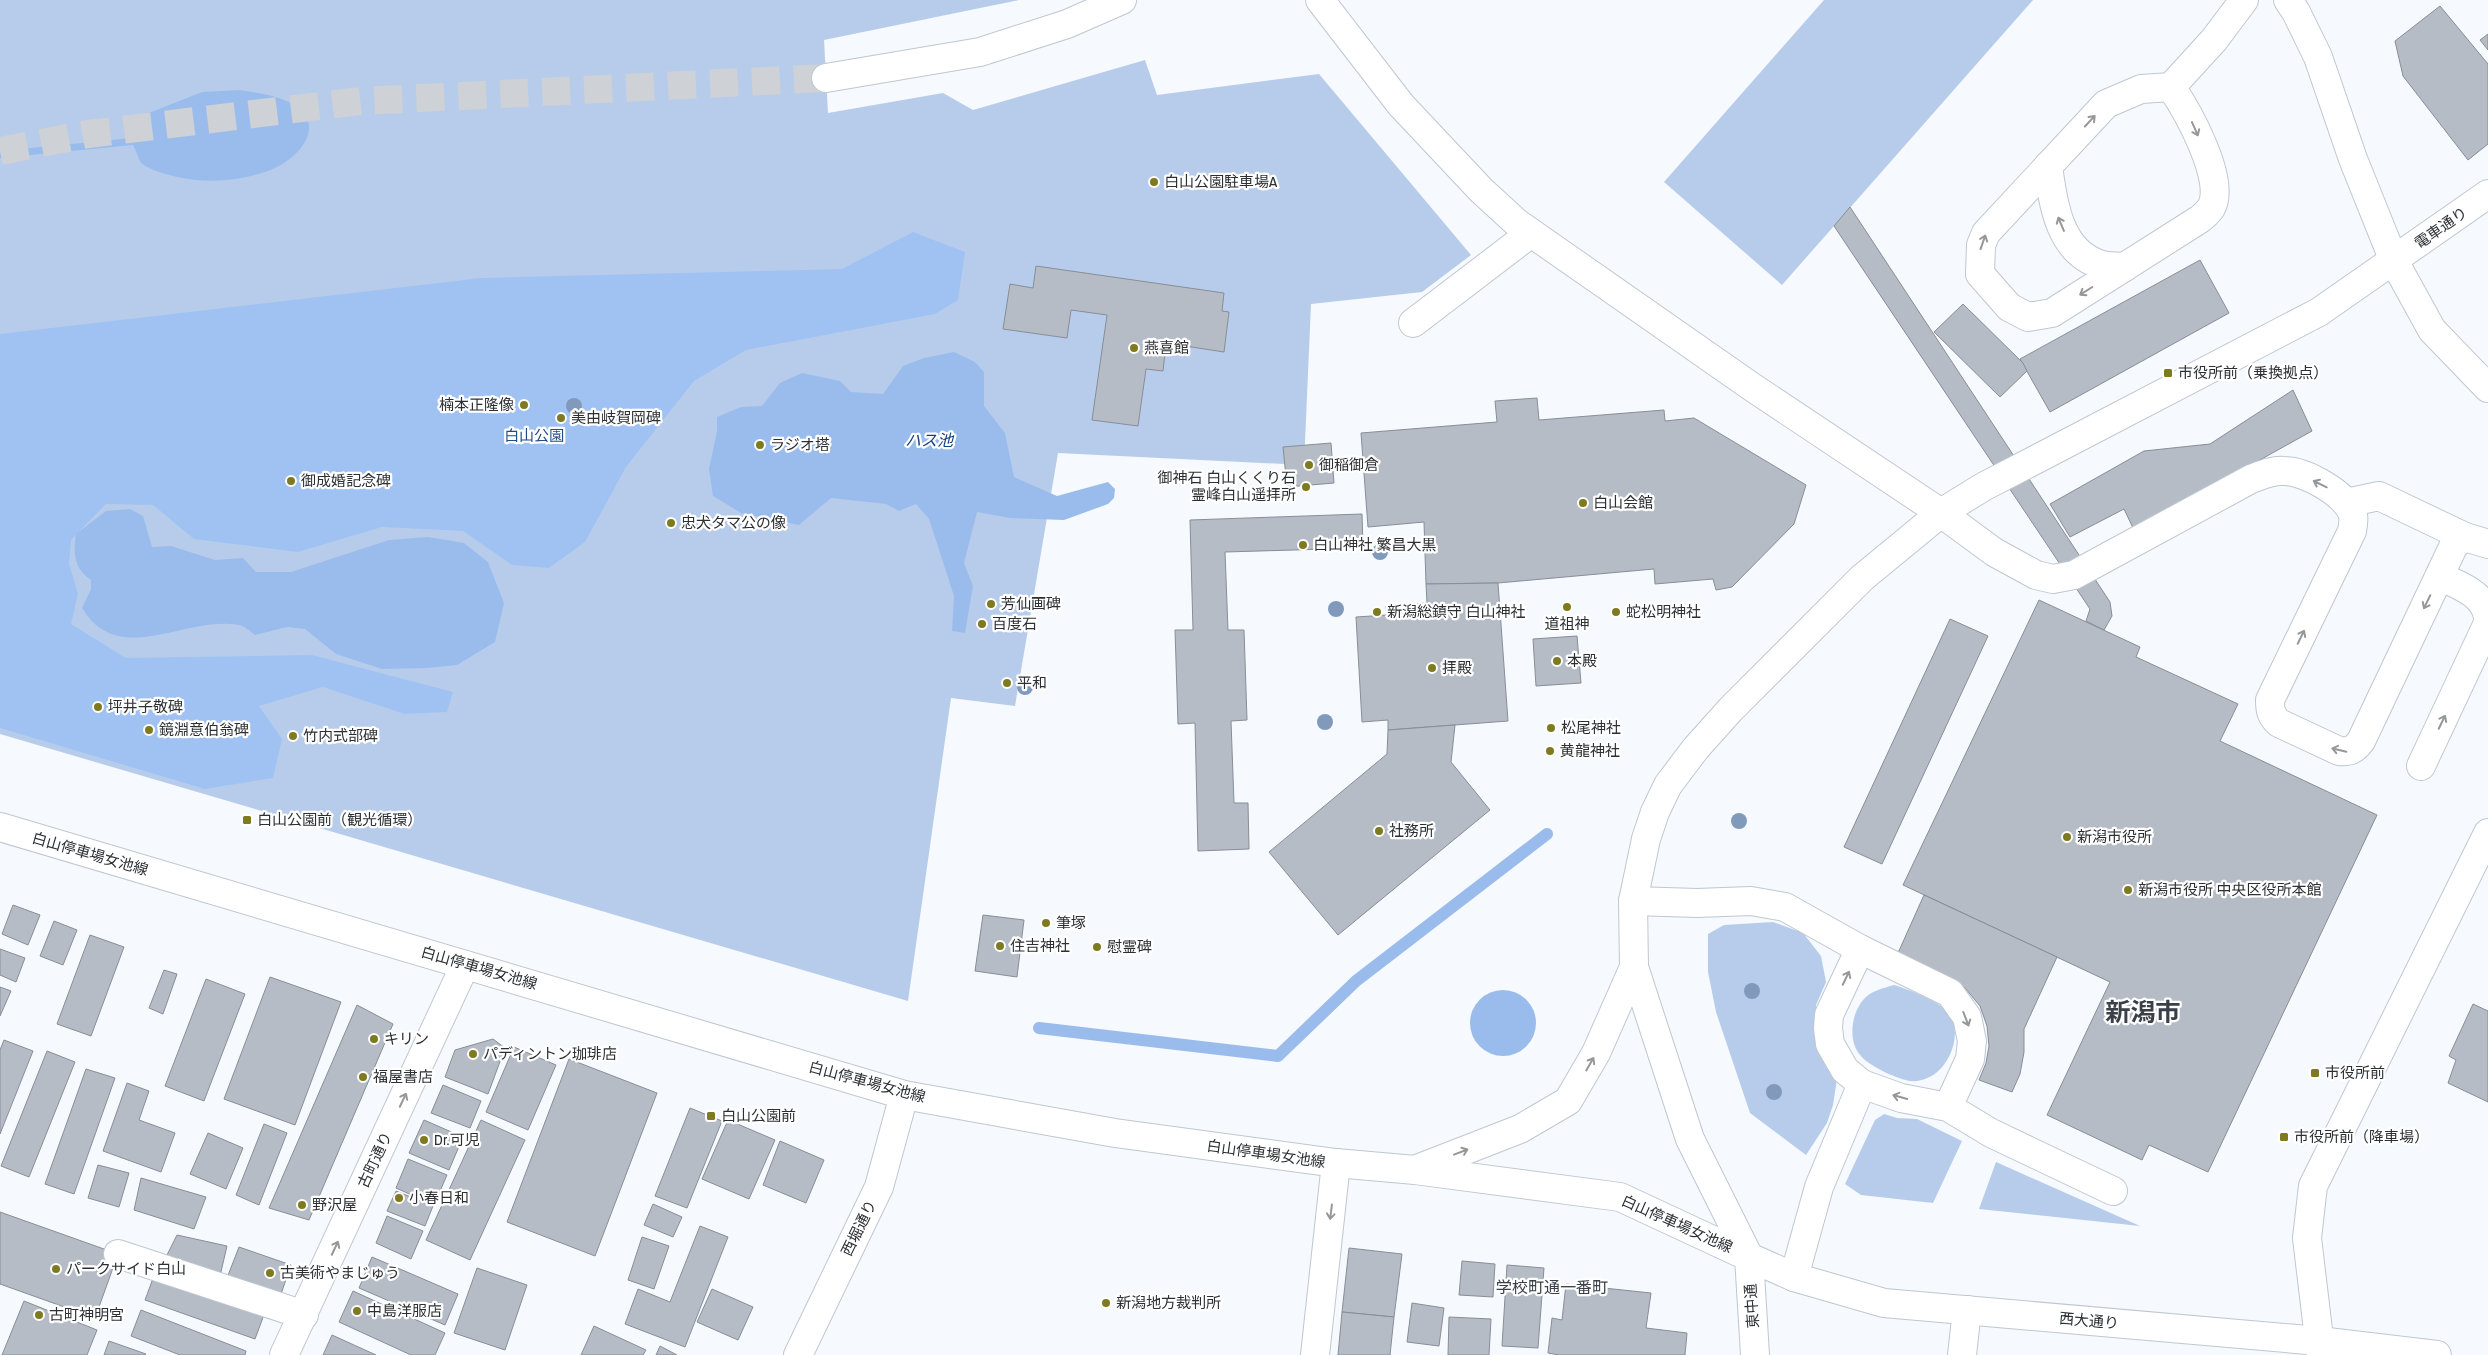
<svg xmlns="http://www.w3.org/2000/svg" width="2488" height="1355" font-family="'Archivo Narrow','Noto Sans JP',sans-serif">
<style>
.green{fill:#b7cceb}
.forest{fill:#a0c2f3}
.water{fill:#9abced}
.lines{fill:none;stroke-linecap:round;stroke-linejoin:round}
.stream{stroke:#9abced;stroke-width:12}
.building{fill:#b5bcc6;stroke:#878e98}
.minor-tunnel{stroke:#ced1d5;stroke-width:28;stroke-dasharray:28 14;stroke-linecap:butt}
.minor-casing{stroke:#bfc7d1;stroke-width:30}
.major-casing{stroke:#bfc7d1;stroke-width:30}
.highway-casing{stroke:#bfc7d1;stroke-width:30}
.minor{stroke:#fff;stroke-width:28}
.major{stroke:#fff;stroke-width:28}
.highway{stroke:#fff;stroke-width:28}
.tree{fill:#819abc}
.oneway{stroke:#969799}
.poi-dot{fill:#7d7a20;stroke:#fff;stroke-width:2}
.labels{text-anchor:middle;stroke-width:4.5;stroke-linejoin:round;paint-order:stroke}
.poi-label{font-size:15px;fill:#2c2f33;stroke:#fff;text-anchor:start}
.street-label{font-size:15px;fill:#2c2f33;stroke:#fff}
.park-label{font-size:15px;fill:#224c87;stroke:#fff}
.water-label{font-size:16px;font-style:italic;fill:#16417a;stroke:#fff}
.neighbourhood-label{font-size:16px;fill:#3a4048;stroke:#fff}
.town-label{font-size:25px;font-weight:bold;fill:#3a4048;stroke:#fff}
</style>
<rect width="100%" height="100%" fill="#f6f9fd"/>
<g class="green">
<polygon points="0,0 1019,0 824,40 828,113 943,93 973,110 1145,60 1157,95 1319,74 1471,255 1422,292 1311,304 1304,465 1058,453 1015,706 951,698 908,1001 0,734"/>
<polygon points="1824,0 2033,0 1782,285 1664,182"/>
<polygon points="1773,922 1803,933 1821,956 1826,982 1816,1005 1816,1024 1837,1079 1833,1105 1827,1123 1806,1155 1750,1113 1716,1012 1708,972 1708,934 1724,925"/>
<path d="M1894 985C1908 989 1934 1000 1945 1009 1964 1026 1953 1060 1936 1073 1929 1078 1920 1082 1911 1081 1899 1080 1869 1066 1861 1056 1847 1041 1851 1011 1866 997 1874 990 1884 988 1894 985Z"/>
<polygon points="1884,1114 1897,1118 1917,1119 1962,1141 1933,1203 1861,1195 1845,1184 1875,1120"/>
<polygon points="1996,1162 2140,1226 1979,1209"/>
</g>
<polygon class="forest" points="913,232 965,252 958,300 935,314 746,350 694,381 626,467 585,542 549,568 512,565 463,531 382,527 298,552 194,539 153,505 106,504 71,540 69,564 78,594 71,624 126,658 312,655 453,692 447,712 405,714 323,687 259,706 282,739 273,778 205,789 0,728 0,334 481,278 842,269"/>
<g class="water">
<path d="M239 90C258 93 277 95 294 105 327 126 299 157 275 168 244 182 204 184 173 176 164 174 148 169 141 163 138 158 136 150 133 145L0 158V151L131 138 144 115 202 92Z"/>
<polygon points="954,352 975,362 984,372 984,406 1005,433 1014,477 1057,496 1108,482 1115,489 1114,498 1108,504 1064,520 1010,518 977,512 964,563 973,586 965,633 952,631 954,596 929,519 916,504 899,511 886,504 831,498 799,525 741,513 713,496 709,469 717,431 717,417 741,407 762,406 780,383 802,373 840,381 851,392 883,394 903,366 924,358"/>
<path d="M130 509 143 516 152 547 171 546 215 560 243 558 256 572H291L389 540 428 537 464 543 488 562 504 603 495 642 457 665 427 668 382 669 336 654 305 629 287 627 255 635C250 631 244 626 239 625 185 615 119 669 82 608L91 589V580C74 569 73 553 76 534L106 511Z"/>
<circle cx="1503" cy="1023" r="33"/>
</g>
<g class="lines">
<polyline class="stream" points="1039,1028 1278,1056 1356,981 1547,834"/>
</g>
<g class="building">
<polygon points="2440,6 2488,64 2488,144 2468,160 2403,76 2395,41"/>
<polygon points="2488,34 2488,50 2480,40"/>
<polygon points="1850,207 2110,602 2112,616 2104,630 2086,621 2090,609 1834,226"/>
<polygon points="2200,260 2229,313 2050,412 2020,359"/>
<polygon points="1036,266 1224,293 1222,311 1229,312 1224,352 1166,343 1163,371 1146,369 1138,426 1092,420 1107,315 1071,310 1067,338 1003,329 1010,284 1033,288"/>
<polygon points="1963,304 2023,363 2027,371 2000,397 1934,332"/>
<polygon points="2293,390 2312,431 2134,530 2124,509 2070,537 2050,504 2144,451 2210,444"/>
<polygon points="1537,398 1539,420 1664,410 1665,421 1694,418 1806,485 1794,524 1732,587 1716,590 1713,579 1655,584 1654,569 1498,583 1426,584 1424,522 1368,527 1361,433 1497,422 1495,401"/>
<polygon points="1331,443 1334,483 1287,487 1283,447"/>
<polygon points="1362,514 1363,548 1225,552 1228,630 1244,630 1247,720 1231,721 1234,803 1248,803 1249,849 1198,851 1195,723 1178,724 1175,630 1193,630 1190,520"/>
<polygon points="1498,583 1508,721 1388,730 1388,720 1362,722 1356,617 1387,615 1386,606 1427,603 1426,584"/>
<polygon points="2039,600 2140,647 2136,657 2238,704 2220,741 2377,815 2208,1172 2149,1145 2142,1160 2047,1115 2110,982 1903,885"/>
<polygon points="1950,619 1988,636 1882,864 1844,847"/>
<polygon points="1577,636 1581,683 1536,686 1533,639"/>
<polygon points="1455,725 1451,762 1490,810 1338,935 1269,852 1387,754 1388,730"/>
<polygon points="1924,895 2057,957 2024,1029 2024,1052 2020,1074 2012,1092 1979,1080 1986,1063 1989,1046 1987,1026 1980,1006 1965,988 1944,975 1898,953"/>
<polygon points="13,905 40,915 28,945 2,934"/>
<polygon points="983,915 1024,920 1017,977 975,971"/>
<polygon points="54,921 77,930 63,965 40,956"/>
<polygon points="90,935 124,947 91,1036 57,1024"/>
<polygon points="0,949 25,958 16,982 0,975"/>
<polygon points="164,970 177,974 163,1014 149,1008"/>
<polygon points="270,977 341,1002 295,1125 224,1099"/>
<polygon points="206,979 245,994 204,1101 165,1086"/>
<polygon points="0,987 11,991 0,1016"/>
<polygon points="2473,1004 2488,1011 2488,1102 2448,1083 2456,1060 2449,1056"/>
<polygon points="357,1005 393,1024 309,1220 269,1208"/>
<polygon points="493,1039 505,1048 488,1094 445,1077 455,1050"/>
<polygon points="4,1040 33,1051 0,1134 0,1050"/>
<polygon points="514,1047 556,1065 528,1130 486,1112"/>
<polygon points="47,1051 75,1062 29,1177 1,1166"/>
<polygon points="569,1059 657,1093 595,1256 507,1222"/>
<polygon points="86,1069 115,1078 74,1194 45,1184"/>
<polygon points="127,1083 149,1091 139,1120 175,1133 161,1172 103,1151"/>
<polygon points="443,1085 481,1101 470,1128 431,1113"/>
<polygon points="690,1108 722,1121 687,1208 655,1196"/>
<polygon points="424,1120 463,1137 449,1170 409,1153"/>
<polygon points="481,1120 525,1140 470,1260 426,1240"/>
<polygon points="728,1120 775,1140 749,1199 702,1179"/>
<polygon points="264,1124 287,1133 259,1205 236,1195"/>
<polygon points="208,1133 243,1148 226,1189 190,1174"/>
<polygon points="780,1141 824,1160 806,1203 763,1185"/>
<polygon points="408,1159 447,1175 434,1205 396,1188"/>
<polygon points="98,1165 129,1173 119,1207 88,1198"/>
<polygon points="141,1178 206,1197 194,1229 134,1210"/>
<polygon points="396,1191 433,1206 425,1226 387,1211"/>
<polygon points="653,1204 682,1217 673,1237 644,1225"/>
<polygon points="0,1212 118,1254 95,1318 0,1284"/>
<polygon points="387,1216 423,1231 411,1259 376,1243"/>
<polygon points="700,1226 728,1237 685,1347 625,1324 638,1289 670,1302"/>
<polygon points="177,1235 227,1246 220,1276 163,1263"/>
<polygon points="642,1237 669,1246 654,1289 628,1280"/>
<polygon points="239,1247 291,1265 280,1297 227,1278"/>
<polygon points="1349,1248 1402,1254 1394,1317 1342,1312"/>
<polygon points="372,1257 458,1294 445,1325 359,1288"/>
<polygon points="1462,1261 1495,1264 1493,1297 1459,1295"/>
<polygon points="1507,1265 1544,1268 1538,1348 1502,1346"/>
<polygon points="477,1268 527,1285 505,1350 454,1333"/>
<polygon points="155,1273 265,1312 255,1339 145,1300"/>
<polygon points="1566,1284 1651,1293 1646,1328 1687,1333 1685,1355 1559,1355 1548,1353 1552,1318 1562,1320"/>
<polygon points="712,1289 753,1307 738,1340 697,1322"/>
<polygon points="353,1291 445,1333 435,1355 411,1355 339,1322"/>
<polygon points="24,1301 97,1330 87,1355 2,1355"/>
<polygon points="1412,1303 1444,1308 1439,1346 1407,1342"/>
<polygon points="141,1310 246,1351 245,1355 180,1355 131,1336"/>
<polygon points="1342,1312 1394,1317 1390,1355 1338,1355"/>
<polygon points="1449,1317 1491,1319 1489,1355 1448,1355"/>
<polygon points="594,1326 646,1350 643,1355 581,1355"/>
<polygon points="332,1335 376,1355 323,1355"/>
<polygon points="109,1341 146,1354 145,1355 104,1355"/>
<polygon points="660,1346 677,1355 656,1355"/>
</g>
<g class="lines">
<polyline class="minor-tunnel" points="0,151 88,134 361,101 826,78"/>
<g class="minor-casing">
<g id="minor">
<path d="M1320 0 1401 105 1481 190 1517 223 1752 387 1941 513 1994 552 2036 575 2053 579 2074 575 2251 479C2262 475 2272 470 2284 471 2305 471 2347 494 2353 515 2354 520 2353 526 2352 531L2270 700C2270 710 2271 716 2279 723L2339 751C2350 752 2354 750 2361 741L2454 545 2465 537 2488 544"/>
<polyline points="2288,0 2296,12 2318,57 2353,159 2394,261 2432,330 2488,388"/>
<polyline points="826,78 980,52 1067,24 1122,0"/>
<path d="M2171 87C2187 110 2227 181 2211 208 2208 212 2204 216 2200 219L2052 313 2028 317 2009 307 1980 274 1981 245 1986 233 2106 104 2141 89 2171 87 2214 40 2244 0"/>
<path d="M2048 166C2053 203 2059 253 2102 265 2109 267 2118 266 2125 267"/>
<polyline points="1413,323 1531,233"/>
<polyline points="2346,503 2379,496 2465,537"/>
<path d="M2440 576C2459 586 2484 593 2488 617"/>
<polyline points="2421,766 2488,623"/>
<polyline points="1633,901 1697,903 1751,901 1785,907 1860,949"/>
<polyline points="1948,1107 1970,1059 1972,1041 1967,1017 1950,993 1860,949 1829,1015 1828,1028 1830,1044 1845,1070 1862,1084 1901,1098 1948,1107 1991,1133 2113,1191"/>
<polyline points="118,1254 304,1315"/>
<polyline points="1794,1277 1819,1187 1862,1084"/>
<polyline points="284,1355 465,965"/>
<polyline points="798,1355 879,1187 904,1095"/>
<polyline points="1315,1355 1336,1163"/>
<polyline points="1962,1355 1967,1310"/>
<polyline points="2321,1355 2307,1238 2313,1186 2488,833"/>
</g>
</g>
<g class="major-casing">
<g id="major">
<polyline points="0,827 904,1095 1115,1133 1336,1163 1415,1170 1620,1197 1749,1257"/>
<polyline points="1417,1169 1520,1129 1568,1101 1596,1053 1634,967"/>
<polyline points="1749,1257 1690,1139 1634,967 1633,901 1646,839 1655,812 1668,785 1696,748 1731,709 1862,578 1941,513 1983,487 2319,312 2488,194"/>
</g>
</g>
<g class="highway-casing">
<polyline id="highway" points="1755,1355 1749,1257 1794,1277 1884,1303 2319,1341 2437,1355"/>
</g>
<use href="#minor" class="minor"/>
<use href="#major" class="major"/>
<use href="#highway" class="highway"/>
</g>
<g class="tree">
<circle cx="574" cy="406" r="8"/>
<circle cx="1380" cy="552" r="8"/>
<circle cx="1336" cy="609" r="8"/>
<circle cx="1025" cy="687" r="8"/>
<circle cx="1325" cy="722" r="8"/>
<circle cx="1739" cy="821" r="8"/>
<circle cx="1752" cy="991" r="8"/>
<circle cx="1774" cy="1092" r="8"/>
</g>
<defs><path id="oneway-shaft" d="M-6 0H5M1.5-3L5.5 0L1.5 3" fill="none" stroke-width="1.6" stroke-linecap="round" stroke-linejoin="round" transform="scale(1.25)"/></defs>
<g class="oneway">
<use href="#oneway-shaft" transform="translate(2090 121) rotate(-47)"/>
<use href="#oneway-shaft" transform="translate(2195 129) rotate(66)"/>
<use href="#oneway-shaft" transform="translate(2061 224) rotate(-113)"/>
<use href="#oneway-shaft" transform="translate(1983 242) rotate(-71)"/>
<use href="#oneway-shaft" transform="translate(2086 291) rotate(148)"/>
<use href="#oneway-shaft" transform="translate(2320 484) rotate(-154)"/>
<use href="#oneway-shaft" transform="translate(2427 602) rotate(116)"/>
<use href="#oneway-shaft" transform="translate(2301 637) rotate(-64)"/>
<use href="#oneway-shaft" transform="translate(2442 722) rotate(-64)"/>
<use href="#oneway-shaft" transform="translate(2339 750) rotate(-166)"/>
<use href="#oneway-shaft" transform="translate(1846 978) rotate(-64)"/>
<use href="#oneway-shaft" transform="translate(1966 1019) rotate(69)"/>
<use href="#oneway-shaft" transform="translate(1590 1064) rotate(-60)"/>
<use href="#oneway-shaft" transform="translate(1900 1097) rotate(-164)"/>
<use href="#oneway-shaft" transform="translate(403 1100) rotate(-65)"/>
<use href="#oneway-shaft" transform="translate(1461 1152) rotate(-21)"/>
<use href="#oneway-shaft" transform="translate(1331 1212) rotate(97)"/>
<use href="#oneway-shaft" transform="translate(335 1248) rotate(-65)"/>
</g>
<g class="poi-dot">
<circle cx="1154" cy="182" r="5"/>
<circle cx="1134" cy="348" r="5"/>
<rect x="2163" y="368" width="10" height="10" rx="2.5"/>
<circle cx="524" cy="405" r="5"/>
<circle cx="561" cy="418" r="5"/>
<circle cx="760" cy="445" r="5"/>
<circle cx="1309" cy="465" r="5"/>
<circle cx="291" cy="481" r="5"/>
<circle cx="1306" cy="487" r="5"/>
<circle cx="1583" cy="503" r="5"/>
<circle cx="671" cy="523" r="5"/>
<circle cx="1303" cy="545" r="5"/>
<circle cx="991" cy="604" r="5"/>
<circle cx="1567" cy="607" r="5"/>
<circle cx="1377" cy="612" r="5"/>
<circle cx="1616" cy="612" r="5"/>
<circle cx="982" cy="624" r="5"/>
<circle cx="1557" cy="661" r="5"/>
<circle cx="1432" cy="668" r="5"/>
<circle cx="1007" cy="683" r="5"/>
<circle cx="98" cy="707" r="5"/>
<circle cx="1551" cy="728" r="5"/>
<circle cx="149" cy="730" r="5"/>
<circle cx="293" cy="736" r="5"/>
<circle cx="1550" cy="751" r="5"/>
<rect x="242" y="815" width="10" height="10" rx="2.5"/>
<circle cx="1379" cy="831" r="5"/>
<circle cx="2067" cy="837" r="5"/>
<circle cx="2128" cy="890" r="5"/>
<circle cx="1046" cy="923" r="5"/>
<circle cx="1000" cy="946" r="5"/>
<circle cx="1097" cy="947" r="5"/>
<circle cx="374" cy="1039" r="5"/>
<circle cx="473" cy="1054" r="5"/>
<rect x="2310" y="1068" width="10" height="10" rx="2.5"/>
<circle cx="363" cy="1077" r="5"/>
<rect x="706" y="1111" width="10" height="10" rx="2.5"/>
<rect x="2279" y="1132" width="10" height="10" rx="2.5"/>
<circle cx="424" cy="1140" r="5"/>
<circle cx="399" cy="1198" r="5"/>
<circle cx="302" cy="1205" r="5"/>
<circle cx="56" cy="1269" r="5"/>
<circle cx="270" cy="1273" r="5"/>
<circle cx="1106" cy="1303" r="5"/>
<circle cx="357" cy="1311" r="5"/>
<circle cx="39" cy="1315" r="5"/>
</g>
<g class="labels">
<g class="poi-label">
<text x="1164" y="187">白山公園駐車場A</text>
<text x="1144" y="353">燕喜館</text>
<text x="2178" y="378">市役所前（乗換拠点）</text>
<text x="514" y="410" text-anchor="end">楠本正隆像</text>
<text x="571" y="423">美由岐賀岡碑</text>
<text x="770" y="450">ラジオ塔</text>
<text x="1319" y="470">御稲御倉</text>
<text x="1296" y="483" text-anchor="end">御神石 白山くくり石<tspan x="1296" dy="17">霊峰白山遥拝所</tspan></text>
<text x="301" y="486">御成婚記念碑</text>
<text x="1593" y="508">白山会館</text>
<text x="681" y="528">忠犬タマ公の像</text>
<text x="1313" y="550">白山神社 繁昌大黒</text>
<text x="1001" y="609">芳仙画碑</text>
<text x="1387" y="617">新潟総鎮守 白山神社</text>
<text x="1626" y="617">蛇松明神社</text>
<text x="992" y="629">百度石</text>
<text x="1567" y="629" text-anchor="middle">道祖神</text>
<text x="1567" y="666">本殿</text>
<text x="1442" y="673">拝殿</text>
<text x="1017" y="688">平和</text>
<text x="108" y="712">坪井子敬碑</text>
<text x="1561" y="733">松尾神社</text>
<text x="159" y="735">鏡淵意伯翁碑</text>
<text x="303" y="741">竹内式部碑</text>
<text x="1560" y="756">黄龍神社</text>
<text x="257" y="825">白山公園前（観光循環）</text>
<text x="1389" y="836">社務所</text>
<text x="2077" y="842">新潟市役所</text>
<text x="2138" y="895">新潟市役所 中央区役所本館</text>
<text x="1056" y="928">筆塚</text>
<text x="1010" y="951">住吉神社</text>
<text x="1107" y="952">慰霊碑</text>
<text x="384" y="1044">キリン</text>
<text x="483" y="1059">パディントン珈琲店</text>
<text x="2325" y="1078">市役所前</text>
<text x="373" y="1082">福屋書店</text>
<text x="721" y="1121">白山公園前</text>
<text x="2294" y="1142">市役所前（降車場）</text>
<text x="434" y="1145">Dr.可児</text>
<text x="409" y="1203">小春日和</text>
<text x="312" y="1210">野沢屋</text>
<text x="66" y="1274">パークサイド白山</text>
<text x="280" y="1278">古美術やまじゅう</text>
<text x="1116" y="1308">新潟地方裁判所</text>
<text x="367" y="1316">中島洋服店</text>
<text x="49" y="1320">古町神明宮</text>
</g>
<g class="street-label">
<text transform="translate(2441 228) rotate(-35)" y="5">電車通り</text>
<text transform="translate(90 854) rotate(16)" y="5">白山停車場女池線</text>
<text transform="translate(479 968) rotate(16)" y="5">白山停車場女池線</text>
<text transform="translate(867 1082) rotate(15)" y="5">白山停車場女池線</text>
<text transform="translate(1266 1154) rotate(8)" y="5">白山停車場女池線</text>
<text transform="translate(375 1160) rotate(-65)" y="5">古町通り</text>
<text transform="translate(1677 1224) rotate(24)" y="5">白山停車場女池線</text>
<text transform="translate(859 1228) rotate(-64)" y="5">西堀通り</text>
<text transform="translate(1752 1306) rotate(-94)" y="5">東中通</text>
<text transform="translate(2089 1321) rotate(5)" y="5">西大通り</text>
</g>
<g class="park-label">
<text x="534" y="441">白山公園</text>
</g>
<g class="water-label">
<text x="929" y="446">ハス池</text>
</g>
<g class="neighbourhood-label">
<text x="1552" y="1293">学校町通一番町</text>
</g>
<g class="town-label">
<text x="2143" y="1021">新潟市</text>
</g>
</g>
</svg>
